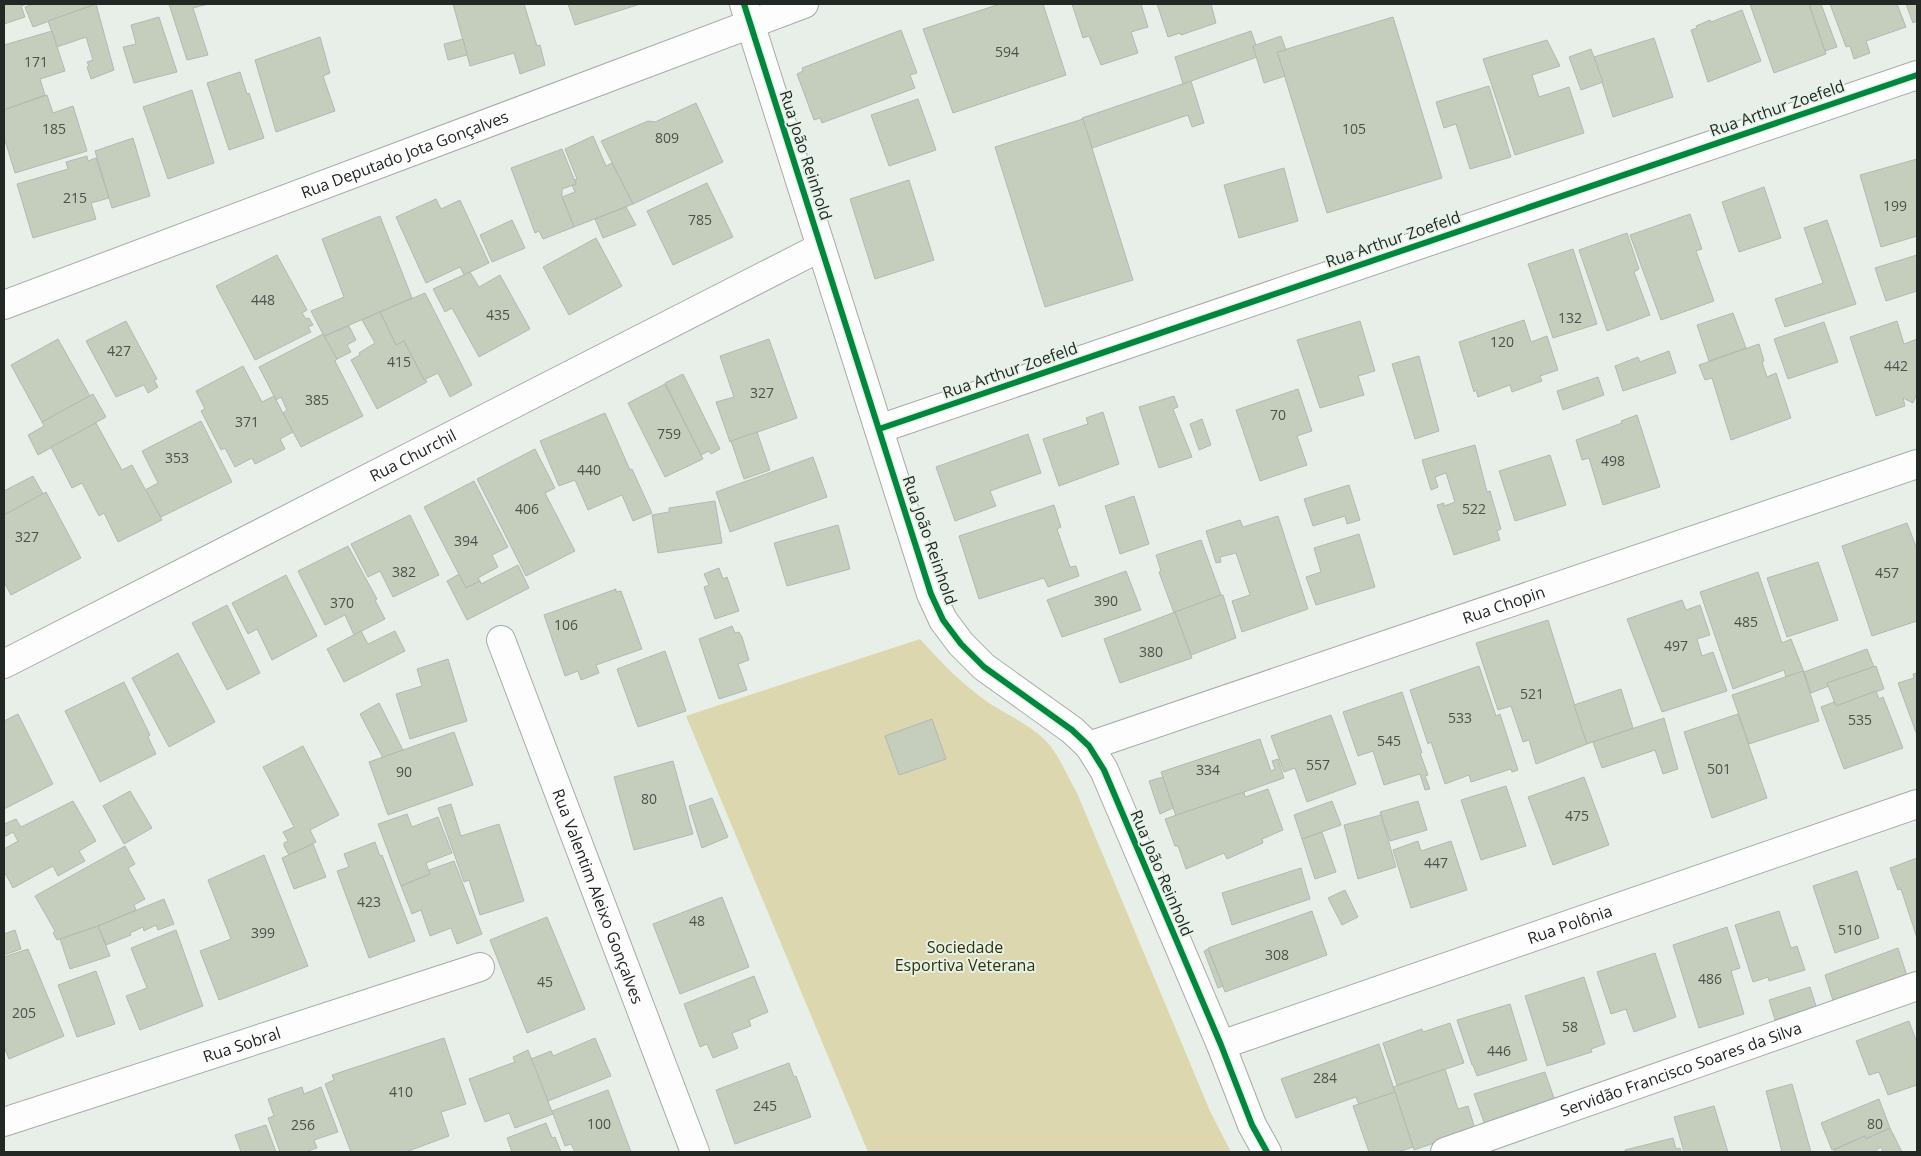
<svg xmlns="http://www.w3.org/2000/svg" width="1921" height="1156" font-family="'Open Sans',sans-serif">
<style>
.green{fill:#dcd7ae}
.building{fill:#c5cdbc;stroke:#b4b8b3}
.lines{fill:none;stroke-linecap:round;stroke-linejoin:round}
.street-casing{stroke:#a7aba7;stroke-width:30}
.street{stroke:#fcfdfc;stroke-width:28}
.cycleway-casing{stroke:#e5f2e7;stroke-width:9}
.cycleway{stroke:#00873e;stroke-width:6}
.labels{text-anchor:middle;stroke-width:4;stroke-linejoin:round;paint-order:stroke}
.number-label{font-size:14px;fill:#4c514a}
.street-label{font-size:16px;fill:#232824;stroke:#e5f2e7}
.park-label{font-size:16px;fill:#352f0a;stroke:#e5f2e7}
</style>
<rect width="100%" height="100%" fill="#e8efe9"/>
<path class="green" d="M920 639C938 659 957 679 978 695 999 712 1026 721 1045 740 1059 754 1067 776 1077 793L1210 1111 1231 1152H868L686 716Z"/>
<g class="building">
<polygon points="4,4 27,4 21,6 25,17 4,24"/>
<polygon points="33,4 96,4 33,27 25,7"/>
<polygon points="96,4 114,70 91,79 87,67 89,66 87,62 93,60 86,37 57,47 48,21"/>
<polygon points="169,4 208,4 193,8 208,55 187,60"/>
<polygon points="453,4 524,4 537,46 540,45 545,65 520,74 514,53 470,66"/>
<polygon points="568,4 640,4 575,25"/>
<polygon points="1000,4 1043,4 1066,75 953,113 923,29"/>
<polygon points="1072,4 1141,4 1148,27 1131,32 1138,53 1101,65 1089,36 1083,38"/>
<polygon points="1157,4 1211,4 1216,23 1181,35 1180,33 1168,37"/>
<polygon points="1750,4 1809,4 1826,54 1774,73"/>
<polygon points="1809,4 1821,4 1837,47 1825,51"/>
<polygon points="1830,4 1897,4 1906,27 1866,41 1870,53 1854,59 1850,46 1846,47"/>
<polygon points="1906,4 1917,4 1917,21 1913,23"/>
<polygon points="1742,10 1761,61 1708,82 1691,30 1697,28 1696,26 1710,20 1711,22"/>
<polygon points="159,17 177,72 134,83 123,47 136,44 131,25"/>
<polygon points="1393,17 1442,178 1327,213 1277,52"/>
<polygon points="901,30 917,73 910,75 915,88 822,123 820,118 814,120 797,74 803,71 802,68"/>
<polygon points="52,31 65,71 40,79 45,95 4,110 4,45"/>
<polygon points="1251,31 1256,45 1253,46 1257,57 1183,84 1175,57"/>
<polygon points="1281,36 1286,50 1277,52 1285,76 1264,83 1253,46"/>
<polygon points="320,37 330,73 323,76 335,111 276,132 255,60"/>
<polygon points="1654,38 1673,97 1613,117 1594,57"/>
<polygon points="463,39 467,55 448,60 444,44"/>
<polygon points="1547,40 1560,66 1532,75 1539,97 1569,87 1584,133 1515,155 1483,59"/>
<polygon points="1591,49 1603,82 1581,90 1569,57"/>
<polygon points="240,72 247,94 249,93 264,138 229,150 207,83"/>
<polygon points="1191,81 1204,123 1192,127 1188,115 1092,148 1082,118"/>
<polygon points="1489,86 1511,157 1470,169 1456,124 1444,128 1436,102"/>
<polygon points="192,90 214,163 168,179 143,107"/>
<polygon points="47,95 53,113 73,106 87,151 15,173 4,137 4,110"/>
<polygon points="918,99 936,150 889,166 871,115"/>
<polygon points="696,103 723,162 633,204 601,141 648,121 655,122"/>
<polygon points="1083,119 1133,280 1045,307 995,147"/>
<polygon points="593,136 606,166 612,163 633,204 574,227 562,197 575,192 572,185 576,184 574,180 577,179 565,149"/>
<polygon points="133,138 150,196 112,208 95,151"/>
<polygon points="562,149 576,184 562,189 562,197 574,227 543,239 539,231 535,233 511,168"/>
<polygon points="87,156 88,161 96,158 109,198 91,203 96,219 33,238 17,184 68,169 66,162"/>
<polygon points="1917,159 1917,236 1881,247 1860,175"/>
<polygon points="1284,168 1298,221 1239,238 1224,185"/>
<polygon points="909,180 934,260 875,279 850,199"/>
<polygon points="707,183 733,237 673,265 647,211"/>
<polygon points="1764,187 1781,238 1739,252 1722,202"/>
<polygon points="436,199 441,209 460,200 489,263 464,275 460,267 426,283 396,217"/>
<polygon points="626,207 636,225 603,238 595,219"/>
<polygon points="1690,214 1702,249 1696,251 1714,301 1661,320 1630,235"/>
<polygon points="380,216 412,298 324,336 311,311 344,297 322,239"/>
<polygon points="512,220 525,248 492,262 480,235"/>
<polygon points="1827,220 1856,304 1785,327 1775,299 1823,283 1804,228"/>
<polygon points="1627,233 1639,269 1634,272 1650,315 1607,331 1579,250"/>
<polygon points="596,238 622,286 569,315 543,267"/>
<polygon points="1573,249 1597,324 1553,338 1528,264"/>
<polygon points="277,255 307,310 302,313 306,319 309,318 313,325 308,327 311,332 255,360 216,286"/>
<polygon points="1917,255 1917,291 1886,301 1875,268"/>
<polygon points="470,272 479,287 500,275 530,329 479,357 452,308 445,312 433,289"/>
<polygon points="425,293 472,385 450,397 438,373 424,380 404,341 396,345 380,312"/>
<polygon points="380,312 396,345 404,341 424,380 426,380 427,382 377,409 351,360 360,355 359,353 375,343 362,320"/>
<polygon points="1733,313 1746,348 1709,361 1697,325"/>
<polygon points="1524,320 1531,342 1547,336 1558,370 1540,376 1542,381 1512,392 1510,385 1478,397 1476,390 1474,392 1459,342"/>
<polygon points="126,321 157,379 154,380 158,387 148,393 144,385 116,397 86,341"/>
<polygon points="1360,321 1375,371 1358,376 1364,395 1320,408 1297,340"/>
<polygon points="1897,321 1904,344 1917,339 1917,393 1913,403 1903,398 1905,406 1876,416 1850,337"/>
<polygon points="1824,322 1838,362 1788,379 1774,339"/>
<polygon points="349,326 356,340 347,345 351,352 337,359 324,336"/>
<polygon points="323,334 337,359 335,361 363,416 301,447 283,413 287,410 281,397 276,400 259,367"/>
<polygon points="58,339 90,396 42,422 11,365"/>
<polygon points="769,339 797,418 730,442 716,402 734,397 720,356"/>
<polygon points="1759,344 1764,361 1762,362 1767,377 1776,373 1791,418 1731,440 1712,378 1705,380 1699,365"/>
<polygon points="1669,351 1676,373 1623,391 1615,366 1638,357 1640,362"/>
<polygon points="1419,356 1439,431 1415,439 1392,364"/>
<polygon points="243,366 262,402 274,396 293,432 280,439 285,449 255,464 252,458 235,467 225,448 221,450 201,411 205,409 196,391"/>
<polygon points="683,374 720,449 711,454 709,451 701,455 665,383"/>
<polygon points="1598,377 1604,395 1563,410 1557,391"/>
<polygon points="665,384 703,459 665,477 628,403"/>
<polygon points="1298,389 1312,431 1297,436 1307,465 1260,481 1236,410"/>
<polygon points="93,394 106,417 38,455 28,435 44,426 42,422"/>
<polygon points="1174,396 1178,407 1173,409 1192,457 1159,468 1139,407"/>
<polygon points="1103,412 1119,464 1059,486 1043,439 1088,424 1086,418"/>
<polygon points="605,413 630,470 632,469 652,513 633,521 622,495 588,510 575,480 559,486 540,441"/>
<polygon points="1637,415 1660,487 1603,505 1589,458 1582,460 1576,440 1622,423 1621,421"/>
<polygon points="1202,419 1211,445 1199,450 1190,424"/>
<polygon points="201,421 232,482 161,517 145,490 158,483 142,451"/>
<polygon points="96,423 122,470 132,465 162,520 118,542 104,513 99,516 82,483 72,488 51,447"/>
<polygon points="757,432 770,470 744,479 731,441"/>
<polygon points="1028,434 1041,473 990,491 996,506 955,521 936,467"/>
<polygon points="1475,445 1487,492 1490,491 1501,529 1497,531 1500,540 1454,555 1437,505 1444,503 1444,506 1455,502 1446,473 1435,477 1438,487 1431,490 1422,460"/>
<polygon points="535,449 555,488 545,493 575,551 526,576 477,479"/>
<polygon points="1550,455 1566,505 1515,521 1499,471"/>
<polygon points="813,457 827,497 730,532 716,492"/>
<polygon points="33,476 43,494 4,515 4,491"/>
<polygon points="474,481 508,547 492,555 498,567 478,578 480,581 466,588 424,507"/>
<polygon points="1349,485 1360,520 1347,524 1345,516 1313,526 1304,499"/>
<polygon points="46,492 81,558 11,595 4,582 4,515"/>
<polygon points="1134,496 1149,544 1120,554 1105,506"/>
<polygon points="715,501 722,543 658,553 652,515 669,512 669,508"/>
<polygon points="1054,505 1061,527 1057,529 1070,567 1076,566 1079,576 1048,587 1044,578 979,599 959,536"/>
<polygon points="410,515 439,575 393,597 380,571 368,577 351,544"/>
<polygon points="1278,516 1308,609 1242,632 1232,601 1250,595 1236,553 1220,557 1221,562 1216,563 1206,531 1240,520 1243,527"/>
<polygon points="1907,523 1917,549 1917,621 1872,636 1842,546"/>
<polygon points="838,525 850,569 787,586 774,543"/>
<polygon points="1359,534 1375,587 1316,605 1306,577 1321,572 1314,548"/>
<polygon points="1201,540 1221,595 1174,613 1159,572 1161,571 1156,555"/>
<polygon points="348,546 377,599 375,600 385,619 354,635 345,615 325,625 298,571"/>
<polygon points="1818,562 1838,620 1787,637 1767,578"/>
<polygon points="518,565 529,588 467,620 447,581 459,574 466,588 480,581 481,584"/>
<polygon points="719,568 723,579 727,577 739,611 715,619 704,587 709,585 704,574"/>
<polygon points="1126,571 1141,610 1062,637 1047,600"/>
<polygon points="1758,572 1782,643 1791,639 1804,672 1786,677 1784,670 1733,689 1700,592"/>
<polygon points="286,575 317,636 272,660 257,629 248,634 232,603"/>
<polygon points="616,589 616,592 621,591 642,649 596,665 599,673 581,680 578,671 565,676 544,615"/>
<polygon points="1221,595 1223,595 1236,638 1191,655 1175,612"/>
<polygon points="1682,600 1686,610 1700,605 1710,635 1697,639 1702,656 1713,652 1727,691 1662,712 1627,619"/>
<polygon points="227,605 260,673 227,690 192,623"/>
<polygon points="1175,612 1192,658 1120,683 1104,639"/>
<polygon points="1548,620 1587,744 1536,764 1529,740 1523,742 1511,706 1498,710 1476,643"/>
<polygon points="732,626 735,633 739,632 742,637 749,660 738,664 747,690 719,699 699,639"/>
<polygon points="361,631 368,644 395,631 405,651 344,682 327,649"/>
<polygon points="1867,649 1874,667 1827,683 1829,686 1811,693 1804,672"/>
<polygon points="665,651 686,711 638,727 617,669"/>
<polygon points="178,653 215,722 169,747 132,678"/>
<polygon points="448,659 467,721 410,739 396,694 422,686 417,669"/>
<polygon points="1479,666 1496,716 1500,714 1518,770 1512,772 1511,769 1471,782 1469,775 1445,784 1431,742 1428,744 1410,690"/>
<polygon points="1876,666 1884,689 1836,706 1827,683"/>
<polygon points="1803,671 1819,721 1749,744 1732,695"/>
<polygon points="1917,673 1917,735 1898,683 1914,678 1913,674"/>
<polygon points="124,682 150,735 148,737 156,754 100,782 65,711"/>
<polygon points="1621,689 1633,728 1587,744 1574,705"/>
<polygon points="1876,691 1879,699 1883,697 1903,748 1844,769 1821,707 1834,702 1836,706"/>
<polygon points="1402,692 1422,753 1420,753 1428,775 1425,776 1430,789 1425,790 1420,774 1384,785 1373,751 1358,756 1343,712"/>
<polygon points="379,703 403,750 383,758 360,714"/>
<polygon points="18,714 53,784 4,809 4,721"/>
<polygon points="1738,714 1767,798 1712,818 1684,732"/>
<polygon points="1331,715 1356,784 1307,802 1295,768 1284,772 1271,736"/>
<polygon points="1664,718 1678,769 1663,774 1655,750 1602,768 1593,742"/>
<polygon points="932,719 946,759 899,775 885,736"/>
<polygon points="454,732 473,785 388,815 369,762"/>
<polygon points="1260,739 1271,771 1275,769 1272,761 1278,759 1284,778 1176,816 1161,772"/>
<polygon points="303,746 339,815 310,830 316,842 289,855 284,846 284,843 288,841 283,832 294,827 263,767"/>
<polygon points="673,761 693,834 634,850 614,777"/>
<polygon points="1163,777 1173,808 1160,814 1149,781"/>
<polygon points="1584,777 1609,845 1553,865 1528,797"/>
<polygon points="1506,786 1526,846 1481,860 1461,800"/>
<polygon points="1268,789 1283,830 1262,839 1263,843 1227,859 1224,853 1186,869 1178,846 1175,846 1165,819 1244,792 1245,797"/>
<polygon points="130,791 152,828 124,844 103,806"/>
<polygon points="712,798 728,837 702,848 689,806"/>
<polygon points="73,801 96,841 79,851 85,861 58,876 53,866 13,888 4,871 4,849 18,841 13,832 4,837 4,824 16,819 21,827"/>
<polygon points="1332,801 1341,825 1302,839 1294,815"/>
<polygon points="1418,801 1427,830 1390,841 1380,812"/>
<polygon points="451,804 461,836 499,824 524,901 480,915 469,880 464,882 438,808"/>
<polygon points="407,814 412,827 438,817 452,853 426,863 430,874 401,886 378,824"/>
<polygon points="1381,815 1396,867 1358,879 1344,825"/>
<polygon points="1322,832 1336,872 1315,879 1302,839"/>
<polygon points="1418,841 1421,851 1451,841 1467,890 1411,908 1393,850"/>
<polygon points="375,842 380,856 382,855 415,941 369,958 337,871 349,867 344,854"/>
<polygon points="313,844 326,877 294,889 282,858"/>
<polygon points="125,846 135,864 128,868 145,899 134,905 136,910 98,926 57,940 53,933 55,931 35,896"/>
<polygon points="264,855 308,966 219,1000 200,951 231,939 208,880"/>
<polygon points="1917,858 1917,938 1901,889 1898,890 1890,868"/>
<polygon points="454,861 482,934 457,944 451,928 430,936 421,910 412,914 401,886 430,874 429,870"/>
<polygon points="1301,868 1310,899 1232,925 1222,893"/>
<polygon points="1857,871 1879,938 1835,953 1813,886"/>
<polygon points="1345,890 1358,917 1342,925 1328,898"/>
<polygon points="722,897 749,967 680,994 653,924"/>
<polygon points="164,899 174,924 158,930 156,925 144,931 143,927 130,933 131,935 106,945 98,926"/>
<polygon points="1312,911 1327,955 1225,992 1208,948"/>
<polygon points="1779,911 1791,948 1797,946 1805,970 1769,981 1768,977 1753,982 1735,925"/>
<polygon points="547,917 585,1009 527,1033 490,940"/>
<polygon points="98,926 110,956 70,969 60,939"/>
<polygon points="1727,927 1740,968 1731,971 1744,1014 1699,1028 1673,945"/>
<polygon points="15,930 21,949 4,955 4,934"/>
<polygon points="176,930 203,1006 140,1030 126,996 147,988 131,948"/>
<polygon points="1898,948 1908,979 1834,1004 1825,975"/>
<polygon points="28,949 64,1036 9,1059 4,1047 4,957"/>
<polygon points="1208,949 1223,986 1218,988 1204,951"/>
<polygon points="1655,953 1676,1017 1634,1032 1626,1009 1611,1014 1597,972"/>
<polygon points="96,971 115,1024 77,1037 58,985"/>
<polygon points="754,976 768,1012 749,1020 751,1026 732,1033 738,1048 713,1058 707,1044 700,1047 684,1004"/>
<polygon points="1584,977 1605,1044 1591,1049 1592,1052 1547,1066 1525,996"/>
<polygon points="1810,987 1816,1006 1775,1020 1769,1000"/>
<polygon points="1510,1004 1527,1060 1477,1076 1473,1065 1472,1065 1457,1020"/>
<polygon points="1909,1021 1917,1043 1917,1085 1888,1095 1879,1072 1869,1075 1856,1041"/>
<polygon points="1450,1023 1464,1063 1397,1085 1383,1043 1422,1029 1423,1032"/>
<polygon points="444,1038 466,1104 441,1112 449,1136 406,1152 351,1152 325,1084 334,1080 332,1075"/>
<polygon points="595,1038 611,1076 548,1101 531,1059 551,1051 553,1056"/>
<polygon points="1379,1044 1395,1092 1359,1105 1356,1097 1296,1118 1281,1079"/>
<polygon points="528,1050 553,1114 515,1128 509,1113 485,1122 469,1079 515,1062 513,1057"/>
<polygon points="789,1063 794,1077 796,1076 811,1117 735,1144 716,1090"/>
<polygon points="1445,1069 1458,1109 1468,1106 1475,1129 1414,1150 1393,1087"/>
<polygon points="1545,1072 1555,1101 1485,1125 1474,1094"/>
<polygon points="1792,1084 1811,1152 1782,1152 1766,1091"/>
<polygon points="302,1087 304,1094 321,1087 338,1132 314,1140 317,1148 305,1152 280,1152 268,1118 274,1116 268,1099"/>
<polygon points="608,1090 631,1152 575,1152 571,1144 565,1146 552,1111"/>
<polygon points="1395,1092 1413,1147 1398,1152 1369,1152 1353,1106"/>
<polygon points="1879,1099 1890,1128 1866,1139 1865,1136 1832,1150 1821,1123"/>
<polygon points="1714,1106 1728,1152 1684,1152 1674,1117"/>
<polygon points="546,1123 552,1138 555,1137 561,1152 512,1152 507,1138"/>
<polygon points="266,1125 276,1152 241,1152 235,1135"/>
<polygon points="1890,1128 1902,1152 1883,1152 1881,1147 1874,1152 1835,1152 1834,1150 1865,1136 1866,1139"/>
<polygon points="1673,1138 1676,1149 1680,1148 1681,1152 1625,1152 1625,1150"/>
</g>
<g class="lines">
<g class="street-casing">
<g id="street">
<polyline points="744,4 931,594 943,620 961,644 984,667 1072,730 1089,746 1104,770 1221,1045 1252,1125 1267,1152"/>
<path id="s1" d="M4 305 804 4"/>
<polyline points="879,429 1917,75"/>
<path id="s2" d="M501 640 695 1152"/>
<path id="s3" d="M4 664 821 247"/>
<path id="s4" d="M1089 746 1917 464"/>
<path id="s5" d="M1221 1045 1917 804"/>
<path id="s6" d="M4 1122 480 967"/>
<path id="s7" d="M1445 1152 1917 986"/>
</g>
</g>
<use href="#street" class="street"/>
<g class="cycleway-casing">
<g id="cycleway">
<polyline points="744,4 931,594 943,620 961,644 984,667 1072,730 1089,746 1104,770 1221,1045 1252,1125 1267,1152"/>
<polyline points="879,429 1917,75"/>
</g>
</g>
<use href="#cycleway" class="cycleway"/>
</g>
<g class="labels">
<g class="number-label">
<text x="1007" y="57">594</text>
<text x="36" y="67">171</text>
<text x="54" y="134">185</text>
<text x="1354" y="134">105</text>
<text x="667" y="143">809</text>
<text x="75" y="203">215</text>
<text x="1895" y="211">199</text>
<text x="700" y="225">785</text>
<text x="263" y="305">448</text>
<text x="498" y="320">435</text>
<text x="1570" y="323">132</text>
<text x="1502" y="347">120</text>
<text x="119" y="356">427</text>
<text x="399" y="367">415</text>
<text x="1896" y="371">442</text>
<text x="762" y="398">327</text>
<text x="317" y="405">385</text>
<text x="1278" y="420">70</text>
<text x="247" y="427">371</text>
<text x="669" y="439">759</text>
<text x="177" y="463">353</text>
<text x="1613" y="466">498</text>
<text x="589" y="475">440</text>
<text x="527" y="514">406</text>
<text x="1474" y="514">522</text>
<text x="27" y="542">327</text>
<text x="466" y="546">394</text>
<text x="404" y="577">382</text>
<text x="1887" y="578">457</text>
<text x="1106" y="606">390</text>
<text x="342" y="608">370</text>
<text x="1746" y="627">485</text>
<text x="566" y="630">106</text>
<text x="1676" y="651">497</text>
<text x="1151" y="657">380</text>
<text x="1532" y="699">521</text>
<text x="1460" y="723">533</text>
<text x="1860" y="725">535</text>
<text x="1389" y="746">545</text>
<text x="1318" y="770">557</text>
<text x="1719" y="774">501</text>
<text x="1208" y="775">334</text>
<text x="404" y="777">90</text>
<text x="649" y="804">80</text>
<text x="1577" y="821">475</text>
<text x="1436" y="868">447</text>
<text x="369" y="907">423</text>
<text x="697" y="926">48</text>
<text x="1850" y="935">510</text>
<text x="263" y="938">399</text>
<text x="1277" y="960">308</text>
<text x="1710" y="984">486</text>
<text x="545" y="987">45</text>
<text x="24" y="1018">205</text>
<text x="1570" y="1032">58</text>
<text x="1499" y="1056">446</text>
<text x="1325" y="1083">284</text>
<text x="401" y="1097">410</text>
<text x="765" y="1111">245</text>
<text x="599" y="1129">100</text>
<text x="1875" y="1129">80</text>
<text x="303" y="1130">256</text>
</g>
<g class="street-label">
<text transform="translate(1777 108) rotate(-19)" y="6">Rua Arthur Zoefeld</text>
<text dy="6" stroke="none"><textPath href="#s1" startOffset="428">Rua Deputado Jota Gonçalves</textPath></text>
<text transform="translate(806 155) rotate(72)" y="6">Rua João Reinhold</text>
<text transform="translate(1393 239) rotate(-19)" y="6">Rua Arthur Zoefeld</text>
<text transform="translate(1010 370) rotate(-19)" y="6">Rua Arthur Zoefeld</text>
<text dy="6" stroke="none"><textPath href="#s3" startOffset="459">Rua Churchil</textPath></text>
<text transform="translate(930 540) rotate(71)" y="6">Rua João Reinhold</text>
<text dy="6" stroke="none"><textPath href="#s4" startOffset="438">Rua Chopin</textPath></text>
<text transform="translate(1162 873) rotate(67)" y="6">Rua João Reinhold</text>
<text dy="6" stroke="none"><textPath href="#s2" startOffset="274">Rua Valentim Aleixo Gonçalves</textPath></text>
<text dy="6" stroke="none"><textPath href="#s5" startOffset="369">Rua Polônia</textPath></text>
<text dy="6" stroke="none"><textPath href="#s6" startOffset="250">Rua Sobral</textPath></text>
<text dy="6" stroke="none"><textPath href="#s7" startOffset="250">Servidão Francisco Soares da Silva</textPath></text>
</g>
<g class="park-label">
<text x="965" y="953">Sociedade<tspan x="965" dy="18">Esportiva Veterana</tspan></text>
</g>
</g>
<rect width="1921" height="1156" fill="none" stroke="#232824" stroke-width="10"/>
</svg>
